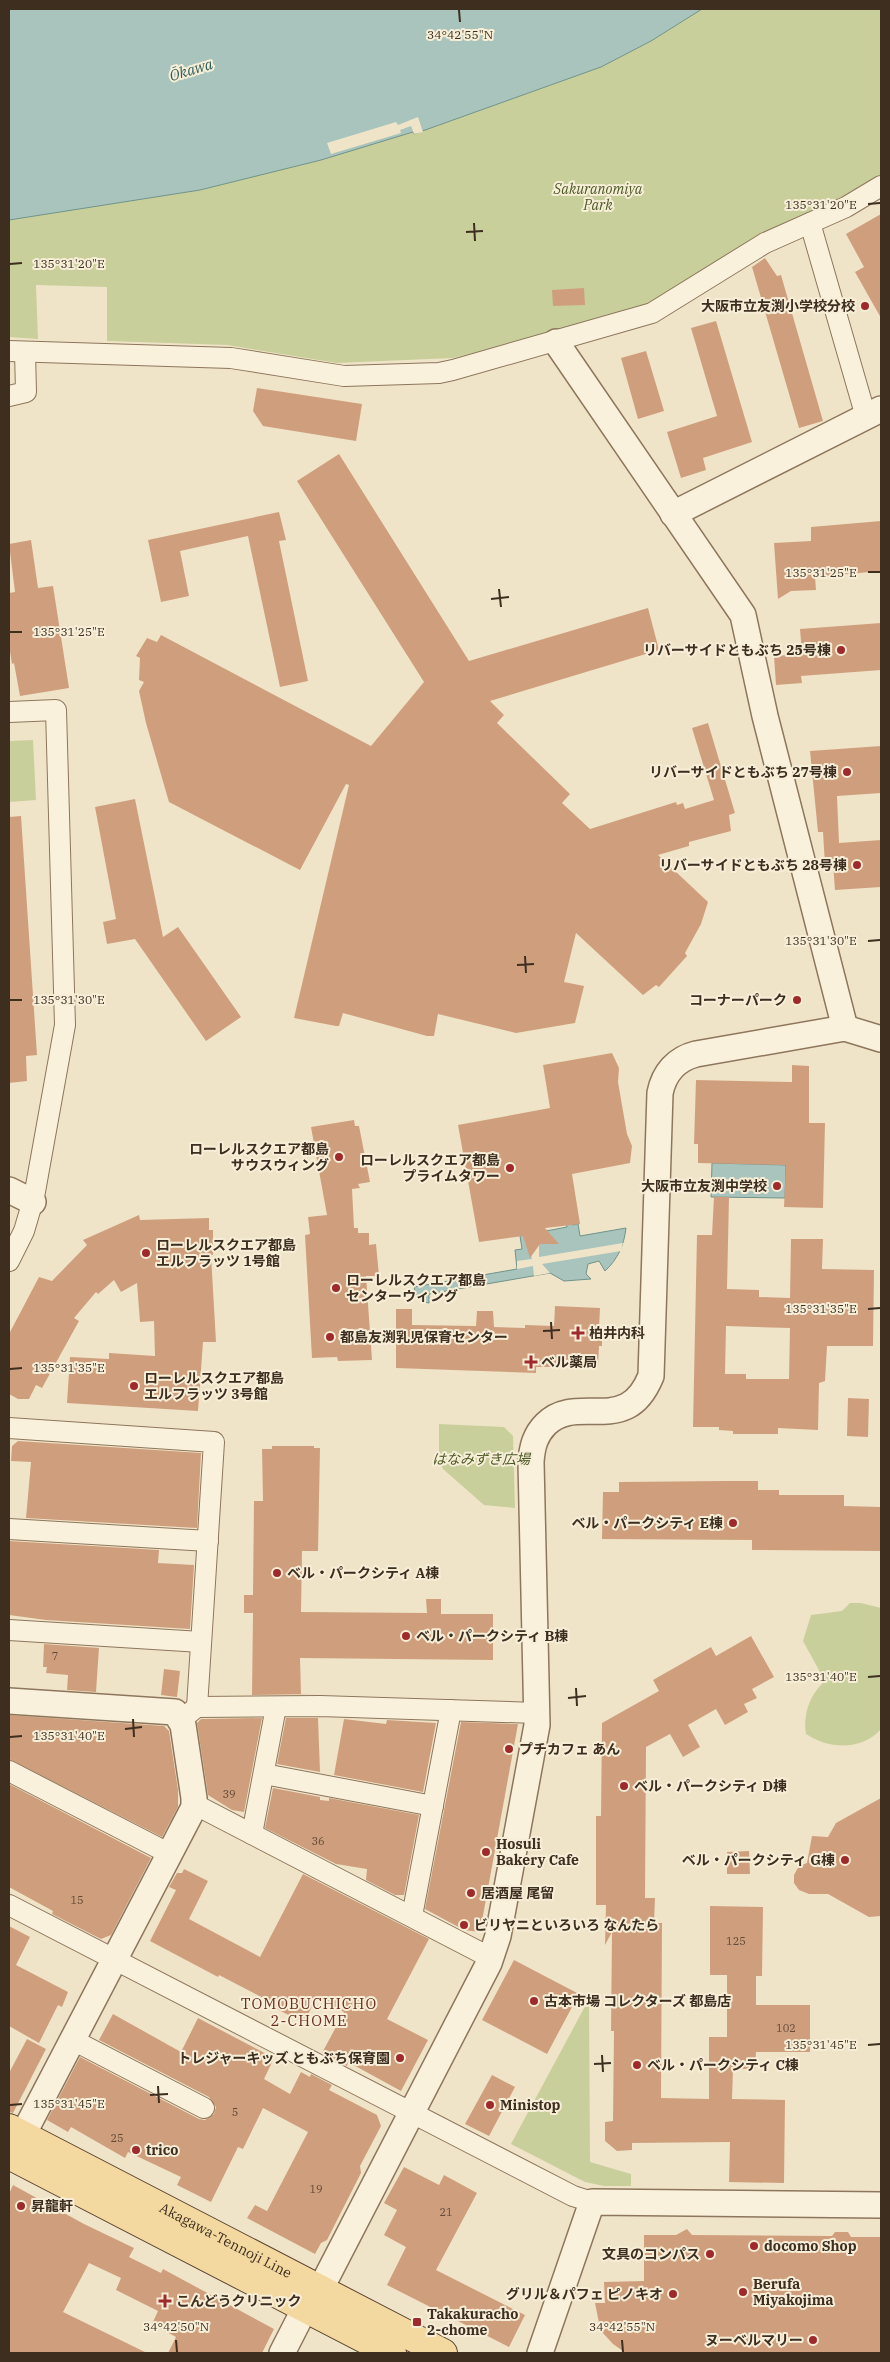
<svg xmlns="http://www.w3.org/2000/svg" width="890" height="2362" font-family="'IBM Plex Serif','Noto Sans JP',serif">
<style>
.green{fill:#c9cf9b}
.water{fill:#a9c4bc;stroke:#6f938a}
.pier{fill:#f0e4c8}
.building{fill:#cf9f7d;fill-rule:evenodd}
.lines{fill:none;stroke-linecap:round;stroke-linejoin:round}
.minor-casing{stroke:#8d765c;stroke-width:22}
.tertiary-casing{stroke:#8d765c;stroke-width:28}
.primary-casing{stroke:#5b4430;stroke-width:30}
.minor{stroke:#faf1dc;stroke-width:20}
.tertiary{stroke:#faf1dc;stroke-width:25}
.primary{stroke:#f3d9a0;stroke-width:28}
.ticks{fill:none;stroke:#3d2e20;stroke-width:2}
.poi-dot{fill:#9e2a2b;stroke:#f7eed8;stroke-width:2}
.labels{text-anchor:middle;stroke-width:4;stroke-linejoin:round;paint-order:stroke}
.number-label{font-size:11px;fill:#624a37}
.park-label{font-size:14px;font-style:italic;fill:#4d5a26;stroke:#f7eed8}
.poi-label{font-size:14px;font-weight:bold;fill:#3d2e20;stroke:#f7eed8;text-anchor:start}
.street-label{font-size:14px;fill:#3d2e20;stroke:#f7eed8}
.water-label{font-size:15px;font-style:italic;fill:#2f5d5a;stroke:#f7eed8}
.neighbourhood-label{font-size:15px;letter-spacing:1px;fill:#6b2e1e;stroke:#f7eed8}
.ticks-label{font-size:12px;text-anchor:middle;fill:#3d2e20;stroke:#f7eed8;stroke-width:4;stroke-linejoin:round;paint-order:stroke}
</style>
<rect width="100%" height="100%" fill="#f0e4c8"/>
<g class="green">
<polygon points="702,9 881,9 881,177 654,304 553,334 453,358 337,363 227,345 107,341 107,287 36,285 38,339 9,337 9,220 200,190 414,132 414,134 601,67 651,41"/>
<polygon points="33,740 36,800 9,802 9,741"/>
<polygon points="439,1424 504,1427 513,1436 515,1508 484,1505 443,1469 439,1461"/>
<path d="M850 1603H861L881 1608V1729C862 1751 828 1749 806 1734 803 1714 810 1694 825 1681L803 1641 811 1615 842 1611Z"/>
<polygon points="589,1999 590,2162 631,2174 631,2186 604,2186 585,2182 511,2144"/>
</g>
<g class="water">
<polygon points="9,9 702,9 651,41 601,67 414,134 413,132 321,160 200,190 9,220"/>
<polygon points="712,1163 786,1165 785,1198 711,1197"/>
<path d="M571 1220 572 1225 578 1224 580 1236 626 1228C624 1245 618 1259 605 1271L599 1261 588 1264 586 1274 591 1279 564 1281 550 1273 429 1294V1303C419 1302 416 1296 414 1287L517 1269 515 1250 522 1249 520 1236 567 1227 566 1221Z"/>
</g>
<g class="pier">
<polygon points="418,117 423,132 414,134 411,126 400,130 401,133 331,154 327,143 396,122 398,125"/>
<polygon points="539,1243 539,1257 623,1243 621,1251 542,1264 550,1273 534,1276 533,1266 517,1269 517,1261 532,1259 530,1252"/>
</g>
<g class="building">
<polygon points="881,214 881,318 855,272 864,267 846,234"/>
<polygon points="765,258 777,276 781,275 823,421 799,428 752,267"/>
<polygon points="584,288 585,305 553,306 552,290"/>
<polygon points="716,321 752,442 703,458 706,470 681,478 667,432 717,416 691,328"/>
<polygon points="646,351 664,411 638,419 621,358"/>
<polygon points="257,388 362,404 356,441 263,426 253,411"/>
<polygon points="339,454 469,661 648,608 659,650 490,701 504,715 497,723 570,794 562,803 590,829 676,802 677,805 683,803 685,809 714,800 692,728 708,723 735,813 729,815 731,831 689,842 689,846 658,855 708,902 701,924 685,953 687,956 659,987 656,985 643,995 576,933 564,982 584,986 575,1023 516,1033 438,1014 434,1036 427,1036 343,1013 339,1026 336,1026 294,1018 349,785 346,784 300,870 169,802 146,723 139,691 144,682 139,680 140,658 136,656 147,638 157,642 161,635 371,746 424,682 297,481"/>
<polygon points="279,512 286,540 279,541 308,681 280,687 248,536 180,551 189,596 161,602 148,540"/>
<polygon points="881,521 881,571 815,577 816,590 791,591 778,599 774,543 811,541 811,527"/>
<polygon points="31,540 38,588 53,586 69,688 20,696 14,663 12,664 9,645 9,593 15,592 9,544"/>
<polygon points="881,623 881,670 801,676 802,683 776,685 774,656 802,654 800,629"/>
<polygon points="881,746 881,793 837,796 839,843 881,840 881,887 835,890 833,864 825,865 823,832 818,832 810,751"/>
<polygon points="135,799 163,937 178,927 241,1017 206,1041 135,939 107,944 103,922 116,919 95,807"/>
<polygon points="21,816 37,1055 26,1056 27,1081 9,1083 9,817"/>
<polygon points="612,1053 619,1068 618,1082 627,1134 632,1146 630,1163 572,1174 580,1224 545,1228 559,1244 540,1244 530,1258 523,1236 479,1242 458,1125 550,1108 543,1065"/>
<polygon points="792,1065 809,1066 809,1123 825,1123 823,1208 784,1207 786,1165 698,1163 698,1144 694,1144 696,1080 792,1082"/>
<polygon points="354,1120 355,1126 359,1126 370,1182 358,1184 360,1188 352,1189 354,1228 358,1228 358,1233 369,1233 369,1245 376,1244 379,1276 366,1276 372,1360 338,1361 337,1357 312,1358 305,1235 310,1234 308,1217 327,1215 311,1127"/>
<path d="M714 1197H729L727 1289 759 1290V1297L790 1298 791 1239H823L822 1269 874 1270 873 1346H827L825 1381 819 1383 818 1430 778 1428V1434H733V1431L719 1430V1427H693L697 1235H712ZM726 1326 790 1328 789 1379H746V1374H725Z"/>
<polygon points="139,1215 140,1220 209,1218 209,1230 213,1230 213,1255 211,1255 216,1342 203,1342 198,1411 67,1403 70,1357 109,1359 109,1353 155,1356 154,1321 140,1322 137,1283 121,1292 114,1280 98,1294 96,1292 74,1318 79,1321 42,1388 36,1385 29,1399 18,1399 9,1394 9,1334 39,1277 52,1281 87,1245 83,1240"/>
<polygon points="555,1306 600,1308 599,1329 602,1330 602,1346 599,1346 598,1367 536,1367 536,1373 396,1368 396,1309 412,1309 412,1325 476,1326 477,1311 493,1311 494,1327 525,1328 525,1325 554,1326"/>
<polygon points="848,1398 869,1399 868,1437 847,1436"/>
<polygon points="18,1441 201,1453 197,1528 26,1518 31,1462 11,1461 12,1446"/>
<polygon points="272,1446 314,1446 314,1448 320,1448 318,1551 302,1551 301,1612 427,1613 426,1599 441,1599 441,1614 493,1614 493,1660 300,1658 301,1694 318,1694 252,1695 253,1613 244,1613 244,1595 253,1595 254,1501 263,1501 262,1449 272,1449"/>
<polygon points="724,1481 758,1481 758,1490 779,1490 779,1495 844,1495 844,1506 881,1507 881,1551 752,1550 752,1540 602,1539 603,1492 619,1492 619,1482"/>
<polygon points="9,1541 159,1550 158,1563 194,1565 190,1629 46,1620 9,1615"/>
<polygon points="751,1636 774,1677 752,1689 757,1698 744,1704 748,1712 725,1725 716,1709 688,1725 700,1747 683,1757 670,1734 646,1747 645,1898 655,1898 654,1923 662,1923 661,2098 709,2099 709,2037 727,2037 727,1975 710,1975 710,1906 763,1907 762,1976 756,1976 756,2005 810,2005 810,2052 756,2052 755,2069 733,2069 732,2099 785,2100 784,2183 729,2182 730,2142 632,2143 632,2150 617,2151 605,2141 605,2122 613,2121 614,2031 611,2031 612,1932 605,1945 606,1905 596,1905 596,1816 601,1816 602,1723 659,1691 653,1680 711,1647 716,1656"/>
<polygon points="44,1644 99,1648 96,1692 67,1690 68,1675 46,1673 47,1667 43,1667"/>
<polygon points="164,1669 180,1671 177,1697 161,1695"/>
<polygon points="9,1715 164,1726 169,1731 178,1790 178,1807 162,1837 9,1759"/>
<polygon points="262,1718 244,1812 232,1810 208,1795 197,1723 201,1719"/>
<polygon points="286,1718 318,1718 320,1772 277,1764"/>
<polygon points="344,1719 386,1724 387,1720 436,1723 423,1792 334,1775"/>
<polygon points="461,1722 518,1724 480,1932 464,1930 425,1909"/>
<polygon points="9,1784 151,1858 111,1935 101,1939 52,1914 53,1911 9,1887"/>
<polygon points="273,1788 320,1797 320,1800 329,1801 329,1798 419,1815 404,1895 395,1895 366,1880 367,1869 336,1864 265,1828"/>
<polygon points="881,1798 881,1916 869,1917 828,1894 809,1894 799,1890 794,1883 794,1875 799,1866 807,1863 812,1836 828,1837 836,1823"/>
<polygon points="749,1851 750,1874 727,1874 727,1852"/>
<polygon points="184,1869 208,1881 189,1919 260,1957 303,1874 429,1939 387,2019 428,2040 401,2091 348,2062 347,2066 322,2053 344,2012 316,1998 304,2023 271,2006 273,2003 219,1975 218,1977 150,1941 176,1890 169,1887 177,1873 182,1873"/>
<polygon points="9,1926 30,1937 16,1965 68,1992 62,2007 58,2005 39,2043 9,2026"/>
<polygon points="514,1960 579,1994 547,2054 482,2020"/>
<polygon points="113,2014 181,2052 198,2018 274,2058 264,2079 290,2094 301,2072 310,2077 311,2074 332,2085 329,2090 377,2115 381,2126 360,2166 361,2173 327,2240 321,2243 315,2254 247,2218 255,2205 267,2211 308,2132 263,2108 243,2149 238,2147 211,2202 177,2185 181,2177 128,2152 125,2158 71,2127 68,2132 47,2120 80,2057 199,2119 205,2120 214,2114 216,2107 209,2097 99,2040"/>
<polygon points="27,2039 46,2049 13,2113 9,2112 9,2073"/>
<polygon points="492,2075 515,2087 489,2136 465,2124"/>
<polygon points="404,2167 439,2185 444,2175 477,2193 436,2270 525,2315 509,2347 387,2285 406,2247 384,2235 397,2210 384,2203"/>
<polygon points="13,2185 84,2224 134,2248 129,2257 161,2273 163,2269 274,2329 262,2353 168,2353 176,2337 152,2324 158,2311 116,2290 121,2278 89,2263 63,2312 147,2353 9,2353 9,2194"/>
<polygon points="687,2229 692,2235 832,2236 835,2232 848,2232 851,2237 881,2237 881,2353 626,2353 613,2344 601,2331 598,2318 595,2303 605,2303 604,2282 644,2281 644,2235 676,2235"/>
</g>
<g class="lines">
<g class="minor-casing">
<g id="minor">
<polyline points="810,223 866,417"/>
<polyline points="9,351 231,358 344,376 439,373 453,370 652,313 765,243 846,207 881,186"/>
<polyline points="9,396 26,392 25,352"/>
<polyline points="9,712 56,710 65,1025 34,1197 24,1231 9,1261"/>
<polyline points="9,1428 214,1442 197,1707"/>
<polyline points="9,1529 208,1541"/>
<polyline points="9,1630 201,1642"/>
<polyline points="187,1715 197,1707 320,1706 537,1713"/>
<polyline points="9,1771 170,1854"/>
<polyline points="264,1774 433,1806"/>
<polyline points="194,1804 491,1958"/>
<polyline points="252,1834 276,1707"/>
<polyline points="9,1905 573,2196 592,2202"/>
<polyline points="412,1916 451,1710"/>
<polyline points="73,2040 204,2108"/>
</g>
</g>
<g class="tertiary-casing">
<g id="tertiary">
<polyline points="556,342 743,615 765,716 845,1028"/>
<polyline points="673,514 881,409"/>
<polyline points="9,1190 33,1202"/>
<polyline points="9,1701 175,1712 183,1725 194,1798 194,1807 14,2152"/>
<path d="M282 2353 305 2308 320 2290 489 1963 498 1936 537 1725 531 1462C532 1447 535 1435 546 1424 569 1401 601 1419 627 1406 639 1400 646 1388 651 1376L660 1093C664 1073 676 1059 696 1054L845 1028 881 1039"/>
<polyline points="540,2353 592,2202 881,2205"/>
</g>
</g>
<g class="primary-casing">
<g id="primary">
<path id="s1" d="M9 2128 443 2353"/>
<polyline points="9,2155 392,2353"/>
</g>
</g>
<use href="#minor" class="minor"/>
<use href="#tertiary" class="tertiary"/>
<use href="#primary" class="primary"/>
</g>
<path class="ticks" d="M459 10 460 22M868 204 880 203M474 223 475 241M466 232 483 231M10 264 22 263M868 572H880M499 589 501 607M491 599 509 597M10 632H22M868 941 880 940M525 956 526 973M517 965 534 964M10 1000H22M868 1309 880 1308M551 1322 552 1339M543 1331 560 1330M10 1369 22 1368M868 1677 880 1676M576 1688 577 1706M568 1698 586 1696M133 1719 134 1737M125 1729 142 1727M10 1737 22 1736M868 2045 880 2044M602 2055 603 2072M594 2064 611 2063M158 2086 159 2103M150 2095 168 2094M10 2105 22 2104M176 2340 177 2352M622 2340 623 2352"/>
<g class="poi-dot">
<circle cx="865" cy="306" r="5"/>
<circle cx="841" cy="650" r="5"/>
<circle cx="847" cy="772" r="5"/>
<circle cx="857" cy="865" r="5"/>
<circle cx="797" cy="1000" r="5"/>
<circle cx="339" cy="1157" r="5"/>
<circle cx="510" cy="1168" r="5"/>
<circle cx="777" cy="1186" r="5"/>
<circle cx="146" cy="1253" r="5"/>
<circle cx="336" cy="1288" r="5"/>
<path d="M575.5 1325.5h5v5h5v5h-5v5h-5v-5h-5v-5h5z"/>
<circle cx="330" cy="1337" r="5"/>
<path d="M528.5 1354.5h5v5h5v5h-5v5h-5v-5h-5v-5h5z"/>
<circle cx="134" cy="1386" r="5"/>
<circle cx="733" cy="1523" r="5"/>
<circle cx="277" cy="1573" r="5"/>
<circle cx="406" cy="1636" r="5"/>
<circle cx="509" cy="1749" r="5"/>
<circle cx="624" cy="1786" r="5"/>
<circle cx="486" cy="1852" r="5"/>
<circle cx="845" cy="1860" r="5"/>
<circle cx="471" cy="1893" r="5"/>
<circle cx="464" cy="1925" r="5"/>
<circle cx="534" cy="2001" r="5"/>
<circle cx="400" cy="2058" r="5"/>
<circle cx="637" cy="2065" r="5"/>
<circle cx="490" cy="2105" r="5"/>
<circle cx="136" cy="2150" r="5"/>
<circle cx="21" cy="2206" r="5"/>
<circle cx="754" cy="2246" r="5"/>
<circle cx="710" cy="2254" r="5"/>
<circle cx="743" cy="2292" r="5"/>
<circle cx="673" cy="2294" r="5"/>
<path d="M162.5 2293.5h5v5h5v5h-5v5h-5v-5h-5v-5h5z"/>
<rect x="412" y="2317" width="10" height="10" rx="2.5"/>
<circle cx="813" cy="2340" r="5"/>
</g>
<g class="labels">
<g class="number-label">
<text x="55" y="1660">7</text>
<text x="229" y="1798">39</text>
<text x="318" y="1845">36</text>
<text x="77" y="1904">15</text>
<text x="736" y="1945">125</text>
<text x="786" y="2032">102</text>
<text x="235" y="2116">5</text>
<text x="117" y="2142">25</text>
<text x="316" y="2193">19</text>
<text x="446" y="2216">21</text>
</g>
<g class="park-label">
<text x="598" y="194">Sakuranomiya<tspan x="598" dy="16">Park</tspan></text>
<text x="481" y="1464">はなみずき広場</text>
</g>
<g class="poi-label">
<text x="855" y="311" text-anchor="end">大阪市立友渕小学校分校</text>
<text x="831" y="655" text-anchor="end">リバーサイドともぶち 25号棟</text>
<text x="837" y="777" text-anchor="end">リバーサイドともぶち 27号棟</text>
<text x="847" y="870" text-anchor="end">リバーサイドともぶち 28号棟</text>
<text x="787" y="1005" text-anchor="end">コーナーパーク</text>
<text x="329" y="1154" text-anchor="end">ローレルスクエア都島<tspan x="329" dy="16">サウスウィング</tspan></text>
<text x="500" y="1165" text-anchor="end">ローレルスクエア都島<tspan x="500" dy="16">プライムタワー</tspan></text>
<text x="767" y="1191" text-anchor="end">大阪市立友渕中学校</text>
<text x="156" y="1250">ローレルスクエア都島<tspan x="156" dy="16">エルフラッツ 1号館</tspan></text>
<text x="346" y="1285">ローレルスクエア都島<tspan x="346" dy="16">センターウィング</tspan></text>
<text x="589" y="1338">柏井内科</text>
<text x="340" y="1342">都島友渕乳児保育センター</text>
<text x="541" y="1367">ベル薬局</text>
<text x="144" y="1383">ローレルスクエア都島<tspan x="144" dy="16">エルフラッツ 3号館</tspan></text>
<text x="723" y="1528" text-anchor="end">ベル・パークシティ E棟</text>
<text x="287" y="1578">ベル・パークシティ A棟</text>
<text x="416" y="1641">ベル・パークシティ B棟</text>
<text x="519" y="1754">プチカフェ あん</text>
<text x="634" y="1791">ベル・パークシティ D棟</text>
<text x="496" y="1849">Hosuli<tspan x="496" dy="16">Bakery Cafe</tspan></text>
<text x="835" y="1865" text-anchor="end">ベル・パークシティ G棟</text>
<text x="481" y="1898">居酒屋 尾留</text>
<text x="474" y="1930">ビリヤニといろいろ なんたら</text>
<text x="544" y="2006">古本市場 コレクターズ 都島店</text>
<text x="390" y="2063" text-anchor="end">トレジャーキッズ ともぶち保育園</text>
<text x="647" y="2070">ベル・パークシティ C棟</text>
<text x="500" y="2110">Ministop</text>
<text x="146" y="2155">trico</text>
<text x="31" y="2211">昇龍軒</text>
<text x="764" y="2251">docomo Shop</text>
<text x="700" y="2259" text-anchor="end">文具のコンパス</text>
<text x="753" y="2289">Berufa<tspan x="753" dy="16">Miyakojima</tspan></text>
<text x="663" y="2299" text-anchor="end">グリル＆パフェ ピノキオ</text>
<text x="176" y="2306">こんどうクリニック</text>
<text x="427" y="2319">Takakuracho<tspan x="427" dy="16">2-chome</tspan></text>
<text x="803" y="2345" text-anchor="end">ヌーベルマリー</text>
</g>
<g class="street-label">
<text dy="5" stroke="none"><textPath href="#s1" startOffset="244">Akagawa-Tennoji Line</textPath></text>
</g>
<g class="water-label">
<text transform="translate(191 70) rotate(-17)" y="5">Ōkawa</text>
</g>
<g class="neighbourhood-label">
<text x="309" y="2009">TOMOBUCHICHO<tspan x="309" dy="17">2-CHOME</tspan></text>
</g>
</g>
<g class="ticks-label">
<text x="460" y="39">34°42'55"N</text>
<text x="821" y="209">135°31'20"E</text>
<text x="69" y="268">135°31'20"E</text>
<text x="821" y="577">135°31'25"E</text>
<text x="69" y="636">135°31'25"E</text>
<text x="821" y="945">135°31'30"E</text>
<text x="69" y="1004">135°31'30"E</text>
<text x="821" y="1313">135°31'35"E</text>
<text x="69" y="1372">135°31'35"E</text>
<text x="821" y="1681">135°31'40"E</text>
<text x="69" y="1740">135°31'40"E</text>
<text x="821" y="2049">135°31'45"E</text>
<text x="69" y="2108">135°31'45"E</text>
<text x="176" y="2331">34°42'50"N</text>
<text x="622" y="2331">34°42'55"N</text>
</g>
<rect width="890" height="2362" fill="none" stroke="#3d2e20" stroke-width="20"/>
</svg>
